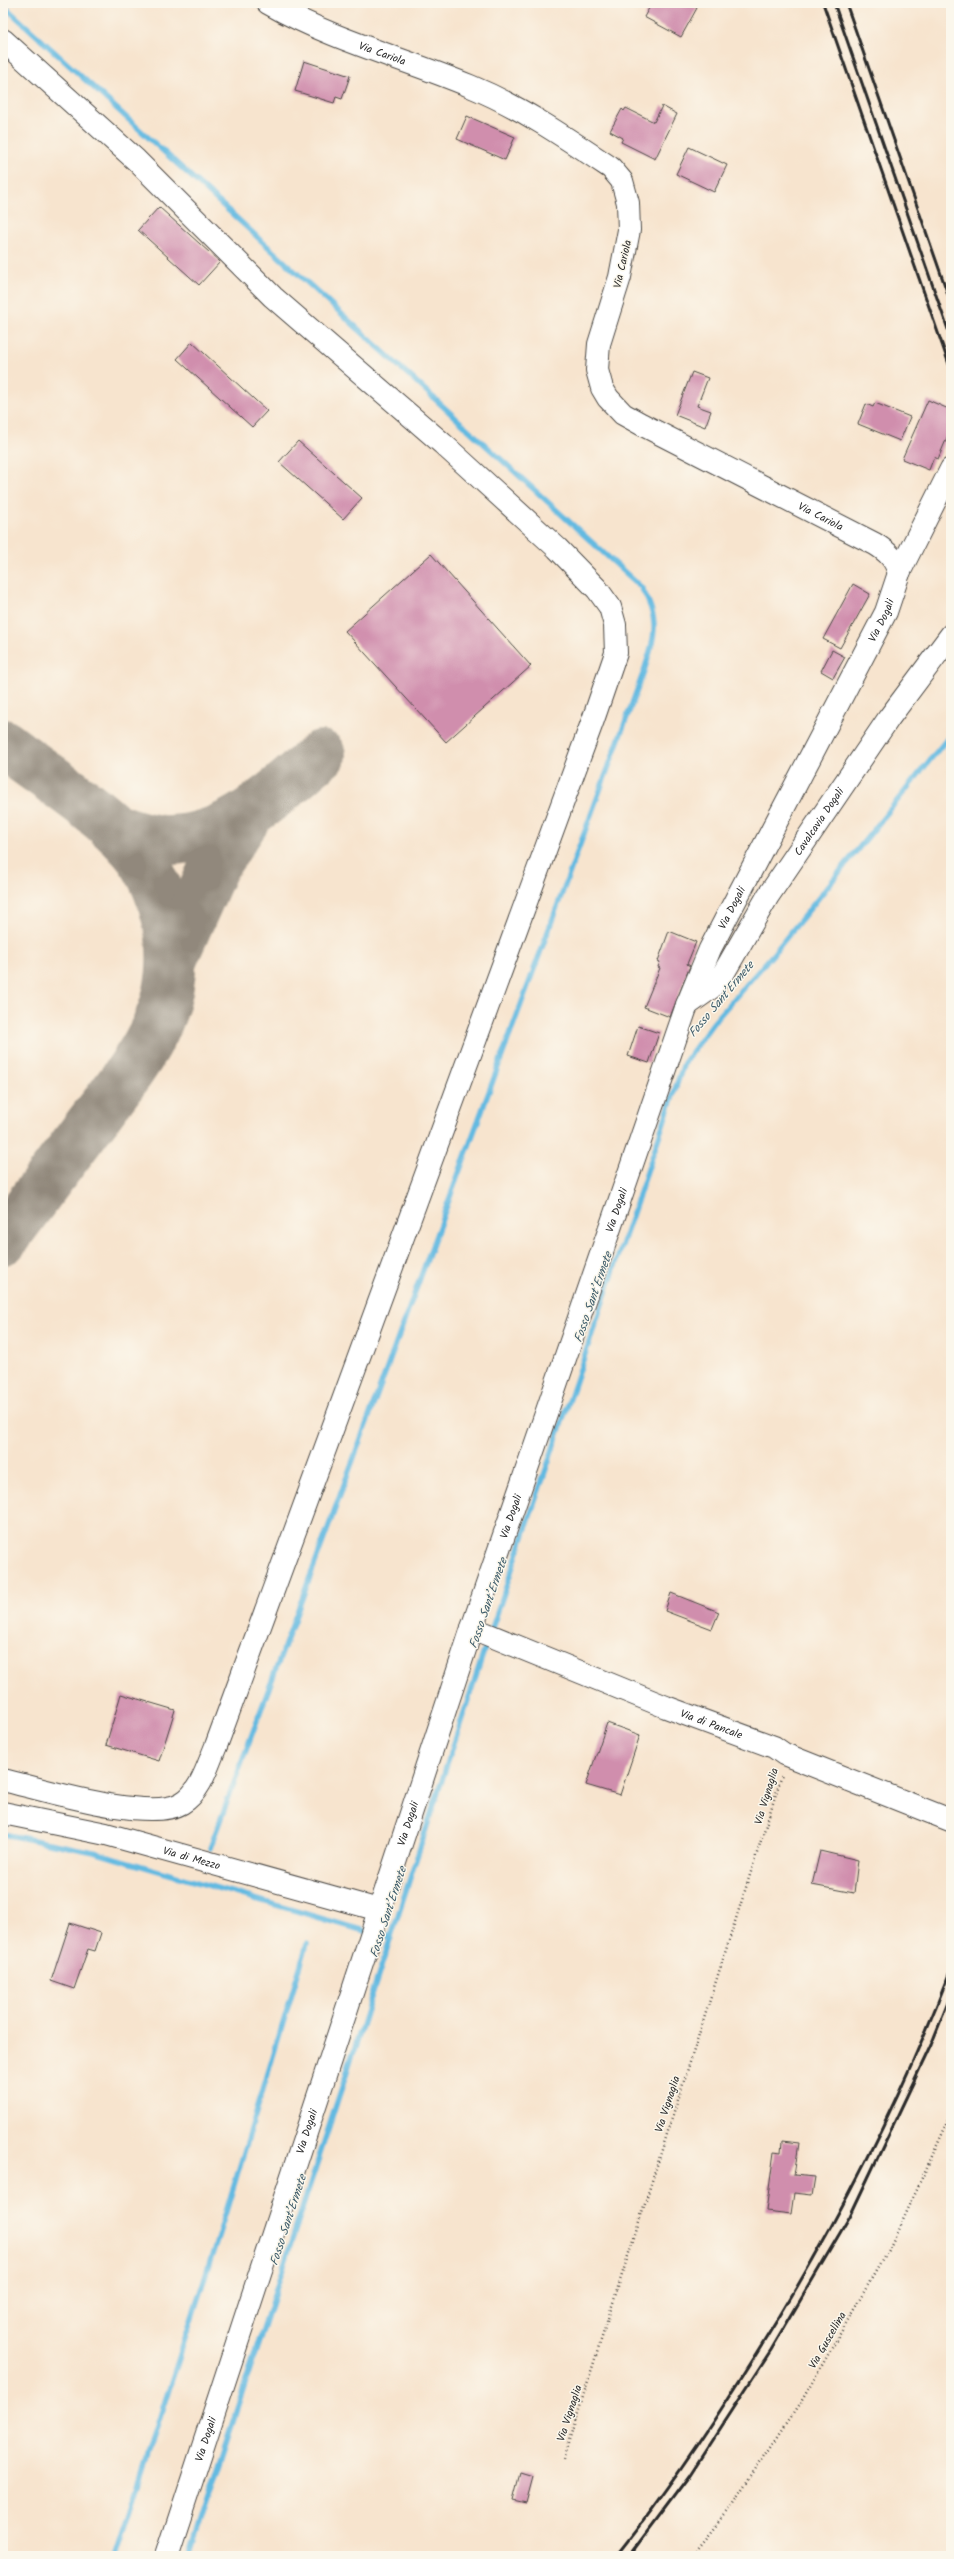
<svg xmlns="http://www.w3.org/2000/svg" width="954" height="2559" font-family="Kalam,sans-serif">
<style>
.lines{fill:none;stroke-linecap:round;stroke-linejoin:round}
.stream{stroke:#64bae1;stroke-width:5.5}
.taxiway{stroke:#91887c;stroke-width:50}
.building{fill:#d08ead}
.minor-casing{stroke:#4a4743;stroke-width:24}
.path{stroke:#4a4743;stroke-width:2.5;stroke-dasharray:1 3;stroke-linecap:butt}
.minor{stroke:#fff;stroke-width:22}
.rail{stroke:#2b2b2b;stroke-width:3}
.labels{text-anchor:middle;stroke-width:3;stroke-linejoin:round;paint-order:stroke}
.street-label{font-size:11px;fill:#2b2b2b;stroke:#fbf7ec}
.water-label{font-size:12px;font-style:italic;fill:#3f5d6b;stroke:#fbf7ec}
</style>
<rect width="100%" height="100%" fill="#fbf7ec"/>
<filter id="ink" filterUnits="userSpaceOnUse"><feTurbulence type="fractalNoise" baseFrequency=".025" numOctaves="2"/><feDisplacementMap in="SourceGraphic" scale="8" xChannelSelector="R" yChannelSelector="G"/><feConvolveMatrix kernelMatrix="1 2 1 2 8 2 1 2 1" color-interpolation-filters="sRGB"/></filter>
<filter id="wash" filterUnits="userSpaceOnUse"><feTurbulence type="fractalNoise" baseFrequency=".012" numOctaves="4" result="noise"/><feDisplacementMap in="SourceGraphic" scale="16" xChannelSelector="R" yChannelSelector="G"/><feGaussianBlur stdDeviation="0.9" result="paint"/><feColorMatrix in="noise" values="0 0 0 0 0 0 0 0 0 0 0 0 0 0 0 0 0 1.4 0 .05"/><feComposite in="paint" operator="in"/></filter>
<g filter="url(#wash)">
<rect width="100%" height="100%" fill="#f7e4ce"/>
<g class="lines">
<g class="stream">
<path d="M3 5 641 587C661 621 655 636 644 671L210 1848"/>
<polyline points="491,1631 684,1063 713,1023 774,953 951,734"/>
<polyline points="3,1834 94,1852 368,1932"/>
<polyline points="376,1934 391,1938"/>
<polyline points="115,2556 225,2215 307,1944"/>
<polyline points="189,2556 488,1639"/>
</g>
<g class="taxiway">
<path d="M3 744C44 775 102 811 134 849 150 868 160 891 166 916 189 1005 138 1061 87 1128 59 1165 31 1203 3 1240"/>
<path d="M115 828C132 833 151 841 169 840 232 839 276 792 321 755"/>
<polyline points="173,958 214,866 249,814"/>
</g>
</g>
<g id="blocks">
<g class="building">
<polygon points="652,3 688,3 697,8 681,37 644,17"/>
<polygon points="304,61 350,76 342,99 336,97 334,103 295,91"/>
<polygon points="662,106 677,114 655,159 621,142 623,138 610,131 622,109 624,111 626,108 654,122"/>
<polygon points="467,116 515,137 505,160 457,139"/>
<polygon points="689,147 727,165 714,192 676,174"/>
<polygon points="159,207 220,262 199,285 138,230"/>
<polygon points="192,342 267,411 252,427 177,359"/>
<polygon points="692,372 708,378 697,406 711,411 705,427 675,415"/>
<polygon points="928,400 951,410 951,428 938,459 934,457 929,470 902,459"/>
<polygon points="875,403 910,417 900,441 858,424 866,404 873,407"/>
<polygon points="298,441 362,498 343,519 279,462"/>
<polygon points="431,554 531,666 446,742 345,631"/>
<polygon points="853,584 870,594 840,648 823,639"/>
<polygon points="832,650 845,657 833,678 821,671"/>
<polygon points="669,931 696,942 687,964 690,966 670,1017 644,1007 660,968 658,967 660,962 658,961"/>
<polygon points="638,1026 659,1033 649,1063 628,1056"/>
<polygon points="671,1593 719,1612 712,1629 665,1611"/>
<polygon points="121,1694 175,1710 159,1761 106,1745"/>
<polygon points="607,1723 640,1735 620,1795 586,1785"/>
<polygon points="820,1851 858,1860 854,1893 812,1885"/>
<polygon points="70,1923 101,1933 95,1951 88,1949 74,1989 51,1981"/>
<polygon points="782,2141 799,2143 794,2175 815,2177 812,2195 794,2193 791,2214 766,2211 774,2152 781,2153"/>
<polygon points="520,2473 533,2477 526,2503 513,2500"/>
</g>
</g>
</g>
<g filter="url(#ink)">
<use href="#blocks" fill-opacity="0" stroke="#4a4743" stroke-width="1"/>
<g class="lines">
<g class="minor-casing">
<g id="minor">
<path id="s1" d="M268 3C332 40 403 58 470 86 521 107 565 137 611 168L622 181 628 203 629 230 620 277 599 344 597 370 602 388 608 398 623 414 641 424 875 544C888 552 895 559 899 573"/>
<path d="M3 40 136 160 273 297 443 444 557 548 597 589 610 607 615 625 616 653 593 720 216 1746C208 1764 201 1792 182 1803 149 1823 42 1789 3 1780"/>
<path id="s2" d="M687 1005 711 988 723 974 768 896 889 718 951 635"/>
<path id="s3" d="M472 1628 666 1707 774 1747 784 1754 950 1820"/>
<path id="s4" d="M3 1813 106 1834 379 1910"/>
<path id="s5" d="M167 2556 472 1628 687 1005 710 949 886 612 899 573 951 469"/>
</g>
</g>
<g class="path">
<polyline points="563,2459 782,1775"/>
<polyline points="690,2556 732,2505 801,2402 892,2243 951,2115"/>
</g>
<use href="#minor" class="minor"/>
<g class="rail">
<polyline points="823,3 951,370"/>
<polyline points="834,3 951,338"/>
<polyline points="846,3 951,303"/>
<path d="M616 2556C662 2499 704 2437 743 2375 827 2244 895 2114 951 1969"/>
<polyline points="629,2556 689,2476 771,2350 850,2216 931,2045 951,1995"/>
</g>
</g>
</g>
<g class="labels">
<g class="street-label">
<text dy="4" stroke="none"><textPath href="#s1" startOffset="125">Via Cariola</textPath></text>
<text transform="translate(622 264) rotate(-77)" y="4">Via Cariola</text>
<text dy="4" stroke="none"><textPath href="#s1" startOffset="868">Via Cariola</textPath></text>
<text dy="4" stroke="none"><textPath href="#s5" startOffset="2067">Via Dogali</textPath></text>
<text dy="4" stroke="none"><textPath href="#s2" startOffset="228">Cavalcavia Dogali</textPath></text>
<text dy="4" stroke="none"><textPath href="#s5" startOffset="1743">Via Dogali</textPath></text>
<text dy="4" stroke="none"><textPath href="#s5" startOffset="1419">Via Dogali</textPath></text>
<text dy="4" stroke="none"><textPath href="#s5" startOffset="1095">Via Dogali</textPath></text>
<text dy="4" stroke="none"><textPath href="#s3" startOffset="258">Via di Pancale</textPath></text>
<text transform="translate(766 1796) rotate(-73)" y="4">Via Vignaglia</text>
<text dy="4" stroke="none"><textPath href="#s5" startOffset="771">Via Dogali</textPath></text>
<text dy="4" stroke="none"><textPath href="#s4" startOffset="194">Via di Mezzo</textPath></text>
<text transform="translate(667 2104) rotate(-72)" y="4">Via Vignaglia</text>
<text dy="4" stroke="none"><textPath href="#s5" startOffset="447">Via Dogali</textPath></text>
<text transform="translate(827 2340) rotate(-60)" y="4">Via Guscellina</text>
<text transform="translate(569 2413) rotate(-72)" y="4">Via Vignaglia</text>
<text dy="4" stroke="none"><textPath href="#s5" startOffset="123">Via Dogali</textPath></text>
</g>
<g class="water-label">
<text transform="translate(721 999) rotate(-50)" y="4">Fosso Sant’Ermete</text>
<text transform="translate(593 1297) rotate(-71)" y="4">Fosso Sant’Ermete</text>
<text transform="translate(488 1603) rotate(-71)" y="4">Fosso Sant’Ermete</text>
<text transform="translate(388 1912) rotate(-72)" y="4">Fosso Sant’Ermete</text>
<text transform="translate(288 2220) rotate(-72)" y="4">Fosso Sant’Ermete</text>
</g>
</g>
<rect width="954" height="2559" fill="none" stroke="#fbf7ec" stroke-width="16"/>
</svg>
